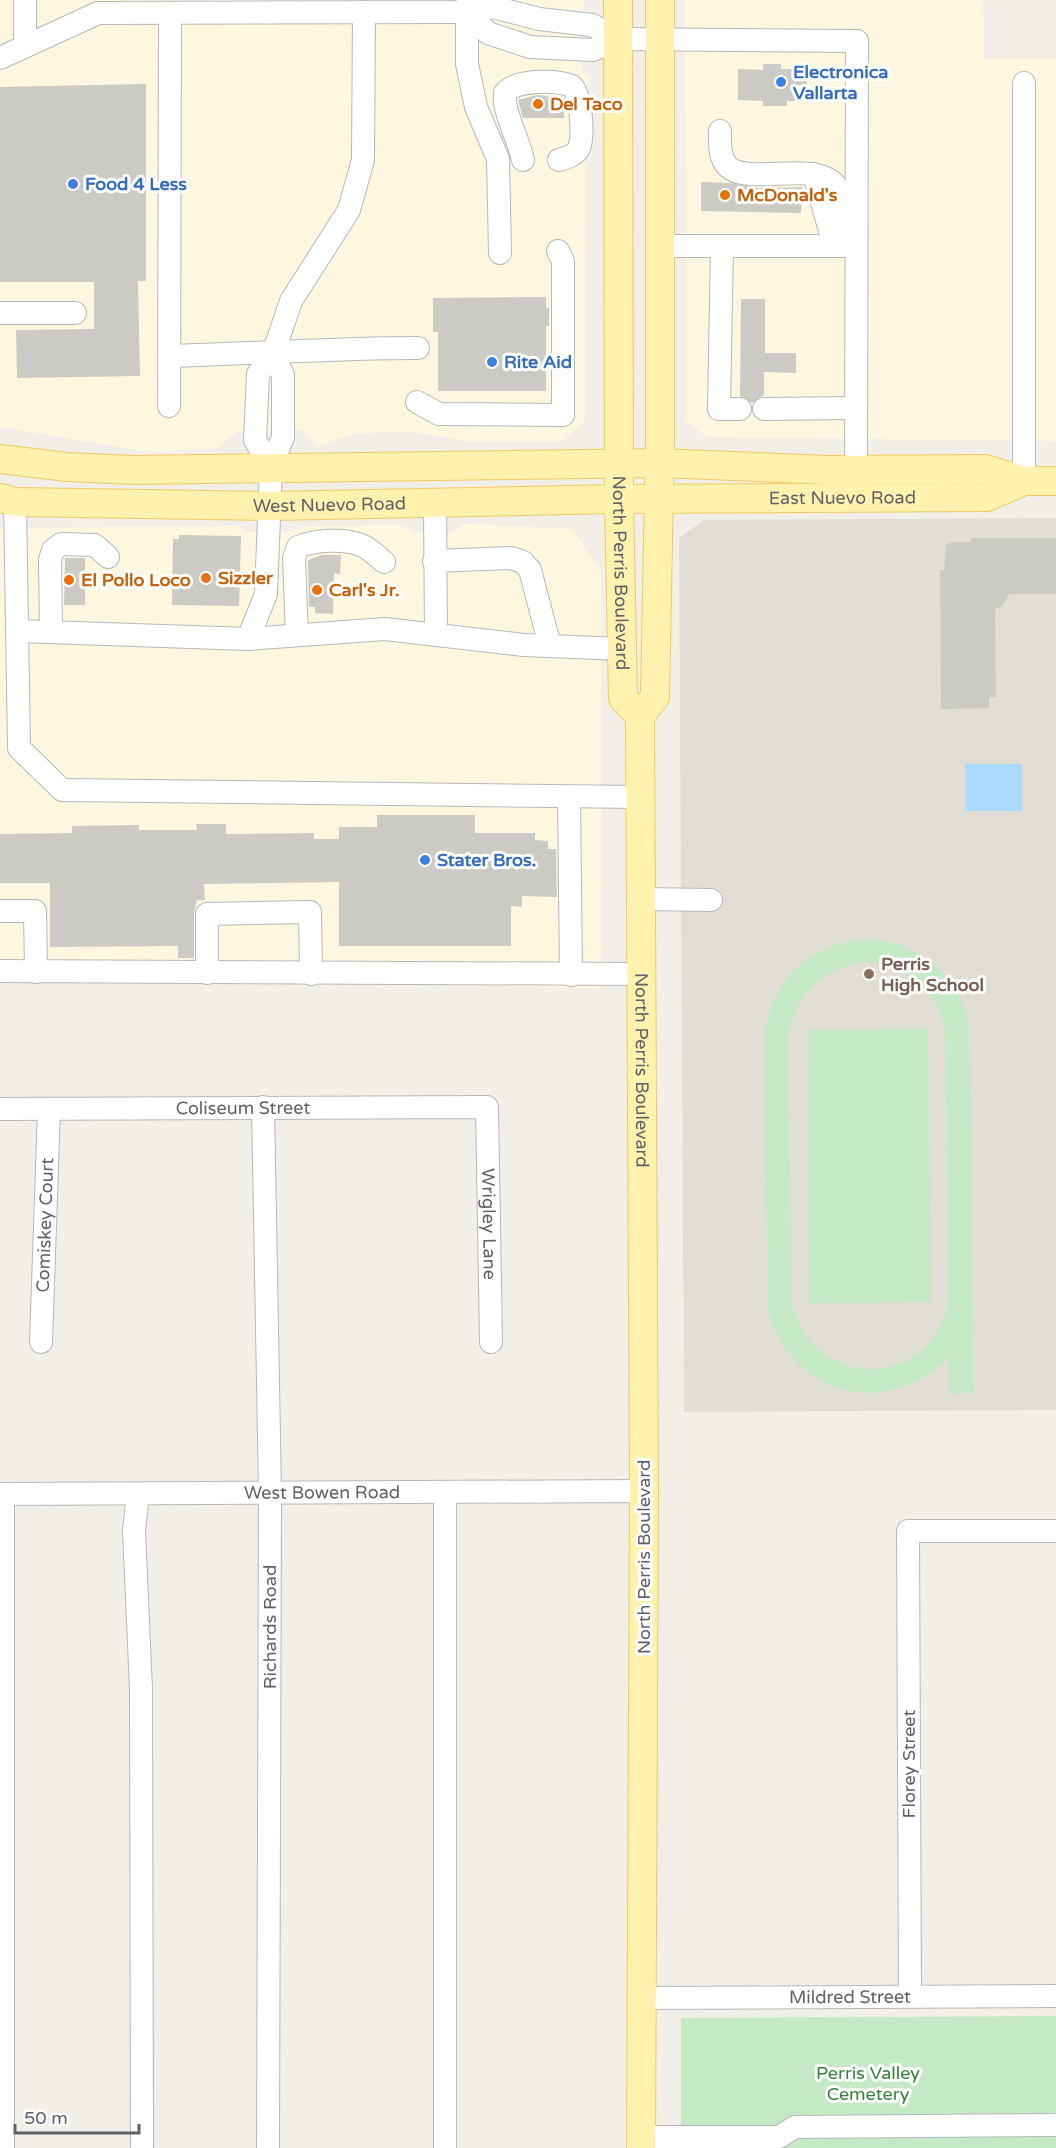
<svg xmlns="http://www.w3.org/2000/svg" width="1056" height="2148" font-family="'Varela Round',sans-serif">
<style>
.commercial{fill:#fef7e0}
.education{fill:#e1ded6}
.green{fill:#c5e8c5;fill-rule:evenodd}
.water{fill:#aadaff}
.building{fill:#cccac5}
.lines{fill:none;stroke-linecap:round;stroke-linejoin:round}
.minor-casing{stroke:#b5b8bc;stroke-width:24}
.major-casing{stroke:#f2c960;stroke-width:30}
.minor{stroke:#fff;stroke-width:22}
.major{stroke:#fff2af;stroke-width:28}
.shop-dot{fill:#3f7fe0;stroke:#fff;stroke-width:2}
.food-dot{fill:#e8710a;stroke:#fff;stroke-width:2}
.education-dot{fill:#8d6e63;stroke:#fff;stroke-width:2}
.labels{text-anchor:middle;stroke-width:6;stroke-linejoin:round;paint-order:stroke}
.shop-label{font-size:18px;font-weight:bold;fill:#366cbe;stroke:#fff;text-anchor:start}
.food-label{font-size:18px;font-weight:bold;fill:#c56008;stroke:#fff;text-anchor:start}
.street-label{font-size:18px;fill:#5f6368;stroke:#fff}
.education-label{font-size:18px;font-weight:bold;fill:#785e54;stroke:#fff;text-anchor:start}
.park-label{font-size:18px;fill:#348238;stroke:#fff}
</style>
<rect width="100%" height="100%" fill="#f1efe8"/>
<g class="commercial">
<polygon points="0,0 586,0 583,3 582,70 589,79 586,125 585,420 563,441 466,441 407,431 352,434 319,446 303,430 238,431 218,448 148,452 0,427"/>
<polygon points="685,0 983,0 984,59 1056,59 1056,441 706,437 686,419"/>
<polygon points="464,524 573,529 601,573 601,988 0,977 0,528 238,526 248,532 292,531 305,526 404,525 414,533 451,533"/>
</g>
<polygon class="education" points="1056,518 1056,1410 684,1412 679,538 704,520"/>
<g class="green">
<path d="M867 939C920 942 956 973 969 1024L974 1393 950 1394 949 1357C886 1421 790 1396 768 1309L764 1042C769 983 808 943 867 939ZM867 962C907 965 935 989 945 1028L949 1291C943 1387 816 1398 792 1304L788 1042C792 997 822 966 867 962Z"/>
<polygon points="928,1029 931,1302 809,1303 807,1030"/>
<polygon points="1056,2016 1056,2148 681,2148 681,2018"/>
</g>
<rect class="water" x="965" y="764" width="57" height="47"/>
<g class="building">
<polygon points="763,64 781,64 781,69 807,69 807,85 796,85 796,101 787,101 787,106 763,106 763,101 738,100 738,69 763,70"/>
<polygon points="146,84 146,281 138,281 140,376 17,378 16,330 94,329 94,282 0,282 0,87"/>
<polygon points="537,95 563,98 564,118 523,118 518,100"/>
<polygon points="701,182 730,183 758,188 802,187 801,213 701,211"/>
<polygon points="546,297 546,308 549,308 549,326 546,326 546,391 438,391 438,332 433,332 433,298"/>
<polygon points="741,299 765,299 765,353 796,353 796,373 764,372 764,395 752,403 740,396"/>
<polygon points="179,535 241,536 239,606 172,605 173,539 179,539"/>
<polygon points="971,538 1056,538 1056,594 1009,594 1002,606 995,609 996,697 989,697 989,708 941,709 940,570 944,570 946,545 952,542 971,542"/>
<polygon points="322,555 341,555 340,574 334,573 333,614 315,613 315,607 309,607 308,560"/>
<polygon points="65,558 85,558 85,605 64,605"/>
<polygon points="377,815 475,815 475,833 535,833 535,840 548,841 548,849 556,849 557,897 522,896 522,907 511,906 511,946 339,946 339,882 204,884 205,900 197,900 194,913 194,958 178,958 178,946 50,947 50,883 0,883 0,834 72,833 72,826 139,825 139,830 197,830 196,824 226,824 226,834 314,833 314,839 339,839 339,827 377,827"/>
</g>
<g class="lines">
<g class="minor-casing">
<g id="minor">
<polyline points="25,0 25,46"/>
<polyline points="467,4 467,64 476,107 498,159 500,253"/>
<polyline points="467,12 488,33 530,47 593,50 618,39 857,41 856,470"/>
<polyline points="0,58 98,13 467,12 493,7 539,19 592,25 618,39"/>
<polyline points="1024,83 1024,481"/>
<path d="M720 131C720 141 719 154 725 163 748 199 875 127 834 246"/>
<path d="M523 160C519 140 502 110 505 93 516 79 556 80 572 86 581 96 584 135 579 148 576 155 566 158 559 160"/>
<polyline points="814,174 834,245"/>
<polyline points="660,246 848,246"/>
<polyline points="722,246 719,409 740,409"/>
<polyline points="0,313 75,313"/>
<path d="M169 356C252 354 335 348 418 348"/>
<polyline points="417,402 439,414 563,415 563,261 558,251"/>
<polyline points="169,406 170,13"/>
<polyline points="764,409 856,408"/>
<polyline points="271,467 255,440 258,374 273,354 291,301 349,210 363,160 364,12"/>
<polyline points="15,502 19,748 62,790 641,797"/>
<polyline points="435,503 436,635"/>
<polyline points="434,561 511,558 523,562 530,570 550,646"/>
<polyline points="19,631 248,639 385,629 524,645 622,649"/>
<polyline points="51,632 50,560 53,550 61,544 95,545 108,557"/>
<path d="M297 635 294 558 298 547C315 540 343 538 361 545 369 548 377 556 384 562"/>
<polyline points="248,639 266,594 271,467 283,437 283,375 273,354"/>
<polyline points="569,797 571,975"/>
<polyline points="641,899 711,900"/>
<polyline points="0,911 35,911 36,972"/>
<polyline points="0,971 642,974"/>
<polyline points="207,973 207,914 310,912 311,974"/>
<polyline points="263,1107 270,1493 268,2148"/>
<path id="s1" d="M0 1109 487 1107 491 1342"/>
<path id="s2" d="M41 1342 49 1109"/>
<path id="s3" d="M0 1494 644 1491"/>
<polyline points="3,1494 3,2148"/>
<polyline points="138,1494 134,1531 141,1689 142,2148"/>
<polyline points="910,1996 908,1531 1056,1531"/>
<path id="s4" d="M643 1998 1056 1996"/>
<polyline points="641,2137 779,2137 795,2127 1056,2125"/>
<polyline points="445,2148 445,1493"/>
</g>
</g>
<g class="major-casing">
<g id="major">
<path id="s5" d="M618 0 619 499 623 698 640 716 644 1491 641 2148"/>
<polyline points="0,459 67,467 132,470 660,463 828,470 986,469 1024,481 1056,481"/>
<path id="s6" d="M0 498 15 502 270 506 619 499 987 497 1024 481"/>
<polyline points="640,716 655,697 660,438 660,0"/>
</g>
</g>
<use href="#minor" class="minor"/>
<use href="#major" class="major"/>
</g>
<g class="shop-dot">
<circle cx="781" cy="82" r="6"/>
<circle cx="73" cy="184" r="6"/>
<circle cx="492" cy="362" r="6"/>
<circle cx="425" cy="860" r="6"/>
</g>
<g class="food-dot">
<circle cx="538" cy="104" r="6"/>
<circle cx="725" cy="195" r="6"/>
<circle cx="206" cy="578" r="6"/>
<circle cx="69" cy="580" r="6"/>
<circle cx="317" cy="590" r="6"/>
</g>
<circle class="education-dot" cx="869" cy="974" r="6"/>
<g class="labels">
<g class="shop-label">
<text x="793" y="78">Electronica<tspan x="793" dy="21">Vallarta</tspan></text>
<text x="85" y="190">Food 4 Less</text>
<text x="504" y="368">Rite Aid</text>
<text x="437" y="866">Stater Bros.</text>
</g>
<g class="food-label">
<text x="550" y="110">Del Taco</text>
<text x="737" y="201">McDonald's</text>
<text x="218" y="584">Sizzler</text>
<text x="81" y="586">El Pollo Loco</text>
<text x="329" y="596">Carl's Jr.</text>
</g>
<g class="street-label">
<text dy="6" stroke="none"><textPath href="#s6" startOffset="843">East Nuevo Road</textPath></text>
<text dy="6" stroke="none"><textPath href="#s6" startOffset="330">West Nuevo Road</textPath></text>
<text dy="6" stroke="none"><textPath href="#s5" startOffset="573">North Perris Boulevard</textPath></text>
<text dy="6" stroke="none"><textPath href="#s5" startOffset="1077">North Perris Boulevard</textPath></text>
<text dy="6" stroke="none"><textPath href="#s1" startOffset="243">Coliseum Street</textPath></text>
<text dy="6" stroke="none"><textPath href="#s1" startOffset="604">Wrigley Lane</textPath></text>
<text dy="6" stroke="none"><textPath href="#s2" startOffset="117">Comiskey Court</textPath></text>
<text dy="6" stroke="none"><textPath href="#s3" startOffset="322">West Bowen Road</textPath></text>
<text transform="translate(644 1557) rotate(-90)" y="6">North Perris Boulevard</text>
<text transform="translate(270 1627) rotate(-90)" y="6">Richards Road</text>
<text transform="translate(909 1764) rotate(-90)" y="6">Florey Street</text>
<text dy="6" stroke="none"><textPath href="#s4" startOffset="207">Mildred Street</textPath></text>
</g>
<g class="education-label">
<text x="881" y="970">Perris<tspan x="881" dy="21">High School</tspan></text>
</g>
<g class="park-label">
<text x="868" y="2079">Perris Valley<tspan x="868" dy="21">Cemetery</tspan></text>
</g>
</g>
<path d="M15 2124v9h124v-9" fill="none" stroke="#5f6368" stroke-width="3"/>
<text x="24" y="2124" font-size="18" fill="#5f6368" stroke="#ffffff" stroke-width="4.5" paint-order="stroke">50 m</text>
</svg>
